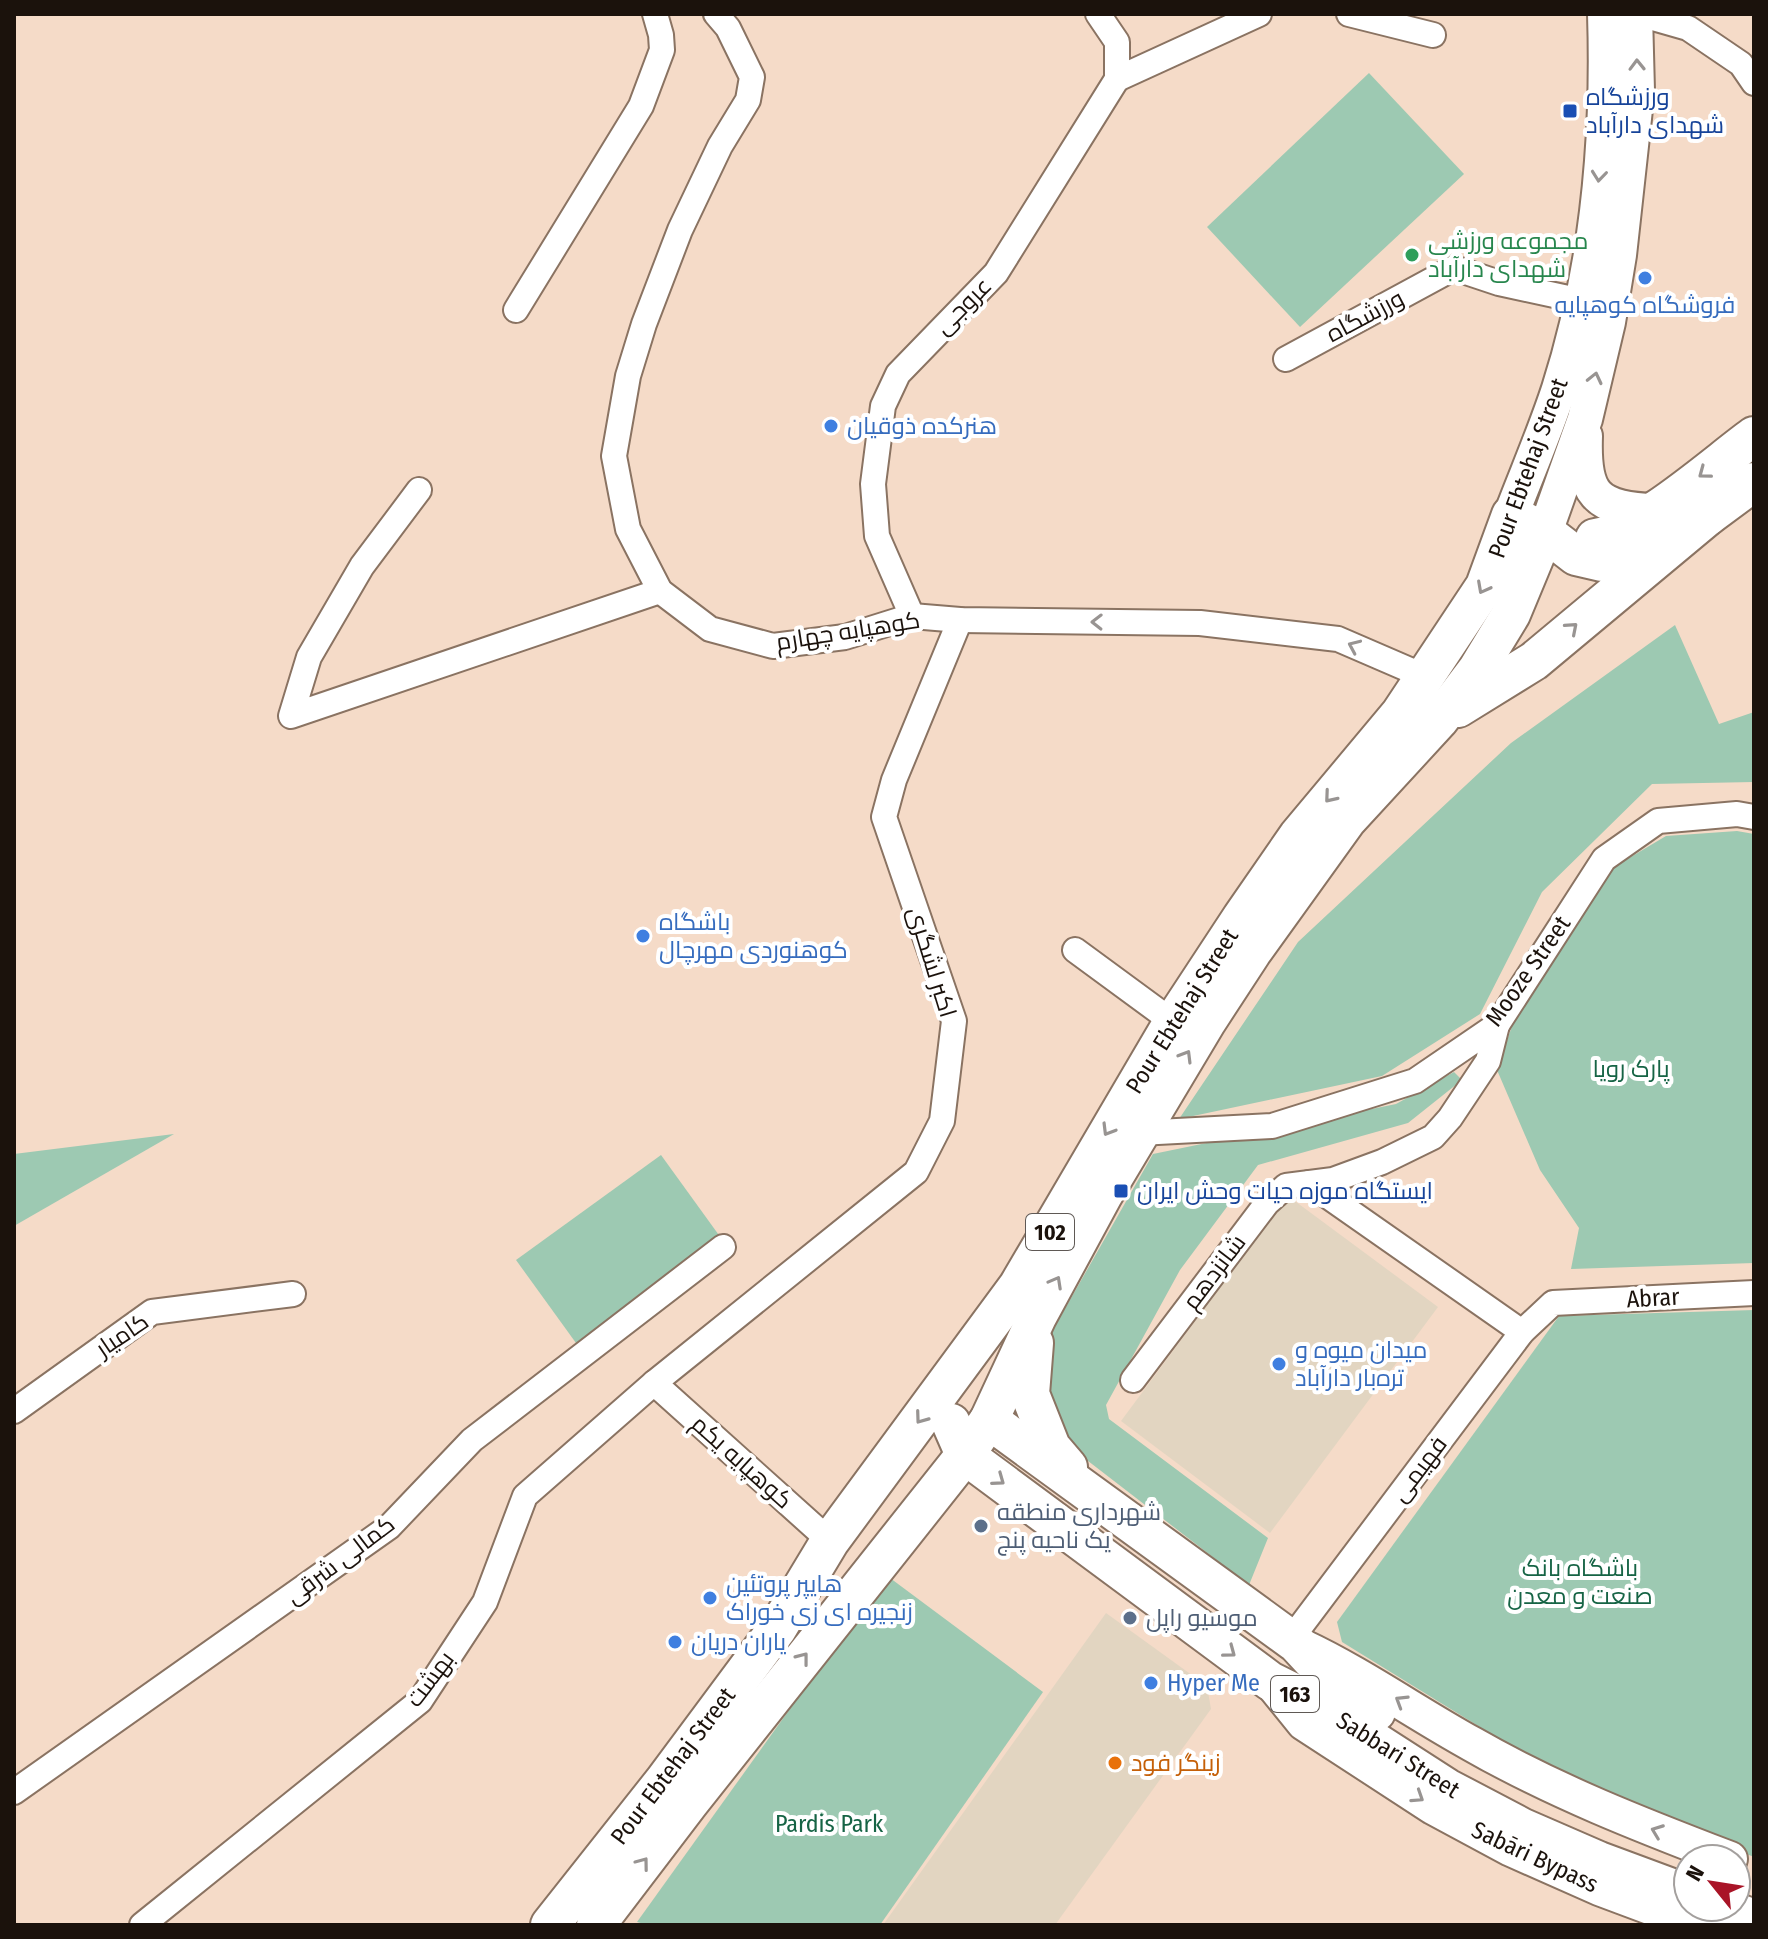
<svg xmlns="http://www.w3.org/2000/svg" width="1768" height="1939" font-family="'Fira Sans Condensed',Cairo,sans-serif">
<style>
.commercial{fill:#e2d5c1}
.green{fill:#9dc9b2}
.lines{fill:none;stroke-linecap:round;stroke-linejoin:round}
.minor-casing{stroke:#8a7362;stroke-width:28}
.secondary-casing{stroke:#8a7362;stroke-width:38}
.primary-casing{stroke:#8a7362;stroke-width:42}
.minor{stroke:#fff;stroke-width:24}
.secondary{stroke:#fff;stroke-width:34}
.primary{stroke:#fff;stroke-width:38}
.oneway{stroke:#989492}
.transit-dot{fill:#1a4fb4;stroke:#fff;stroke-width:3}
.leisure-dot{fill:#2e9e5b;stroke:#fff;stroke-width:3}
.shop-dot{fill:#3f7fe0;stroke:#fff;stroke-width:3}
.service-dot{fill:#5c6f8a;stroke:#fff;stroke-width:3}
.food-dot{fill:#e8710a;stroke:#fff;stroke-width:3}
.labels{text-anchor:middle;stroke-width:8;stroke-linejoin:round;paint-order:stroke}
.shield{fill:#fff;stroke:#5f5955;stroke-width:2}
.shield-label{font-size:22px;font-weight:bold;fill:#1b120c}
.transit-label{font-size:24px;fill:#164399;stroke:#fff;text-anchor:start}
.leisure-label{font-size:24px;fill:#27864d;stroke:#fff;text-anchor:start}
.shop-label{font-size:24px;fill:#366cbe;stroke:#fff;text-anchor:start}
.street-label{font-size:24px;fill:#1b120c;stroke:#fff}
.park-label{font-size:24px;fill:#166445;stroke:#fff}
.service-label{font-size:24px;fill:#4e5e75;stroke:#fff;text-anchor:start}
.food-label{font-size:24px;fill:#c56008;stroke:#fff;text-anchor:start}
</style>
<rect width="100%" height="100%" fill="#f5dbc8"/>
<g class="commercial">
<polygon points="1288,1196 1438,1307 1270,1533 1121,1421"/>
<polygon points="1106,1613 1207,1686 1211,1709 1055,1925 883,1925"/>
</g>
<g class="green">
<polygon points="1369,73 1464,174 1300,327 1207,227"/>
<polygon points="1675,625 1719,724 1754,712 1754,782 1652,784 1542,892 1480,1014 1382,1076 1179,1119 1298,942 1511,743"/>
<polygon points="1737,831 1754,834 1754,1263 1571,1269 1579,1228 1540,1170 1497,1070 1512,1026 1614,867 1666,836"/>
<polygon points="1454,1072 1462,1080 1408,1123 1258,1165 1180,1270 1106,1405 1109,1419 1268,1538 1249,1585 1079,1454 1043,1412 1050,1335 1153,1154 1396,1104"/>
<polygon points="174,1134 14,1226 14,1154"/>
<polygon points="661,1155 721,1238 576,1343 516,1260"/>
<polygon points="1754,1310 1754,1857 1564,1779 1342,1642 1337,1622 1559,1316"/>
<polygon points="886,1575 1043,1692 880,1925 648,1925 637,1922"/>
</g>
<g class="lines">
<g class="minor-casing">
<g id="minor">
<polyline points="716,14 728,28 752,77 748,100 720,146 680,230 644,324 628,376 614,456 628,529 660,591 710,629 773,646 845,637 912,616 960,620 1200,623 1338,639 1426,677"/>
<polyline points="1349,14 1433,35"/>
<polyline points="1639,14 1688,28 1741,64 1754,83"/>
<polyline points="1117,79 1259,14"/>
<polyline points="516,310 641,106 662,50 661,35 655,14"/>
<polyline points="1286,359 1454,268 1499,283 1582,301"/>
<polyline points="419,490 362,566 309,657 291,716 660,591"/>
<polyline points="912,616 877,536 873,484 883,406 898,374 996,273 1117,79 1117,42 1098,14"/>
<polyline points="1075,950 1173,1022"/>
<polyline points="1139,1133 1272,1126 1415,1081 1497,1025 1604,859 1658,821 1737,814 1754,817"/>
<polyline points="1309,1183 1522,1332"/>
<polyline points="1133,1380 1267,1203 1286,1186 1333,1180 1382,1162 1433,1137 1450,1118 1488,1061 1497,1025"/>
<polyline points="654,1383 830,1541"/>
<polyline points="14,1411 152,1312 293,1294"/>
<polyline points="1291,1639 1522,1332 1553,1303 1754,1293"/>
<polyline points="14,1792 389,1527 472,1440 723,1247"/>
<polyline points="142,1925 420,1701 485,1602 525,1496 654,1383 916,1172 942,1121 954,1021 884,817 894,780 960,620"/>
</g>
</g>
<g class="secondary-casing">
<g id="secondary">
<path d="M1585 436C1583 493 1594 509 1654 511"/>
<path d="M1511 515C1527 473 1545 432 1559 389 1597 270 1609 139 1605 14"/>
<polyline points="1545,532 1585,419 1608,322 1619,255 1637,91 1635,14"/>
<path d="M1301 1646C1361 1674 1414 1712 1472 1744 1554 1791 1641 1825 1730 1859"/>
<polyline points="1270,1681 1304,1723 1433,1807 1511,1849 1599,1888 1698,1925"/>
</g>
</g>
<g class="primary-casing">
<g id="primary">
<path d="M1595 538C1641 532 1714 465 1754 436"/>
<polyline points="1458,708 1534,661 1708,516 1754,482"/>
<polyline points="1034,1343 1030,1394 1051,1447 1068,1467"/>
<polyline points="989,1420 1297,1644 1335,1685 1376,1712"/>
<polyline points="951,1423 965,1455 1270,1681 1318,1705 1447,1788 1523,1828 1599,1861 1688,1894"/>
<polyline points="1723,1907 1754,1919"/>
<polyline points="550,1925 664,1781 777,1629 830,1541 1018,1286 1173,1022 1242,917 1298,836 1400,714 1485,586 1511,515 1545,532 1576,556 1602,562 1625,559 1708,516"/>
<polyline points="596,1925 689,1803 965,1455 989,1420 1037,1317 1103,1195 1207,1021 1252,952 1347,820 1439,720 1477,670 1511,614 1545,532"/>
</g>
</g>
<use href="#minor" class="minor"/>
<use href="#secondary" class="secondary"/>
<use href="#primary" class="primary"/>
</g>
<defs><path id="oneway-chevron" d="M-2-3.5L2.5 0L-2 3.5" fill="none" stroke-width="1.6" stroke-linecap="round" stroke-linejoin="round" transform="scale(2)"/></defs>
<g class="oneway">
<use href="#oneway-chevron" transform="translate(1637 65) rotate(-91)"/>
<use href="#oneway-chevron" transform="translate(1599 176) rotate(96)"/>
<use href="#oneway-chevron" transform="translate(1595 378) rotate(-77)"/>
<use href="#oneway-chevron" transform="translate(1704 473) rotate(143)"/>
<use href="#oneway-chevron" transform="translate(1483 588) rotate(118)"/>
<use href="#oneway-chevron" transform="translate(1097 622) rotate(-179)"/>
<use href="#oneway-chevron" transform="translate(1572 628) rotate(-41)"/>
<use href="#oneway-chevron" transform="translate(1354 646) rotate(-156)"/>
<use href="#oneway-chevron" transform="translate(1330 797) rotate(130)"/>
<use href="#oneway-chevron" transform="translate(1186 1056) rotate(-59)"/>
<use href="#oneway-chevron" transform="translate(1108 1130) rotate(121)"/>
<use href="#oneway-chevron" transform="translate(1056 1282) rotate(-61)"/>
<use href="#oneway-chevron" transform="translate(921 1418) rotate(126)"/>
<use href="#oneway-chevron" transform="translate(999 1480) rotate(36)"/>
<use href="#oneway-chevron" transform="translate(1230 1652) rotate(37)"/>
<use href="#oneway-chevron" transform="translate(803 1658) rotate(-52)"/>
<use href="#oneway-chevron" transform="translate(1401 1701) rotate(-148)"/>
<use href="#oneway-chevron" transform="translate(1418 1797) rotate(33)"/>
<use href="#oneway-chevron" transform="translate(1657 1831) rotate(-159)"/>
<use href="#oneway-chevron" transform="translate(643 1863) rotate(-53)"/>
</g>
<g class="transit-dot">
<rect x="1562" y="103" width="16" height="16" rx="4"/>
<rect x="1113" y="1183" width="16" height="16" rx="4"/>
</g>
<circle class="leisure-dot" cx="1412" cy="255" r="8"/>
<g class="shop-dot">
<circle cx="1645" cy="278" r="8"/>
<circle cx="831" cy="426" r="8"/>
<circle cx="643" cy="936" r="8"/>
<circle cx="1279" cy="1364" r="8"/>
<circle cx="710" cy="1598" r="8"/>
<circle cx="675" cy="1642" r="8"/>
<circle cx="1151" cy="1683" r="8"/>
</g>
<g class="service-dot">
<circle cx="981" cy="1526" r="8"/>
<circle cx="1130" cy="1618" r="8"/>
</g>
<circle class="food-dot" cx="1115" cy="1763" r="8"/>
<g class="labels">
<g class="shield">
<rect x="1026" y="1214" width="48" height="36" rx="6"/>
<rect x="1271" y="1676" width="48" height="36" rx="6"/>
</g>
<g class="shield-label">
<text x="1050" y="1240">102</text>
<text x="1295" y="1702">163</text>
</g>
<g class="transit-label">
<text x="1586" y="105">ورزشگاه<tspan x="1586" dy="28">شهدای دارآباد</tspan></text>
<text x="1137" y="1199">ایستگاه موزه حیات وحش ایران</text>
</g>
<g class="leisure-label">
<text x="1428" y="249">مجموعه ورزشی<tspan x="1428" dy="28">شهدای دارآباد</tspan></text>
</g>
<g class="shop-label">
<text x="1645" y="313" text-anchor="middle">فروشگاه کوهپایه</text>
<text x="847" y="434">هنرکده ذوقیان</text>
<text x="659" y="930">باشگاه<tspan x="659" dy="28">کوهنوردی مهرچال</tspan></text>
<text x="1295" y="1358">میدان میوه و<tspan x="1295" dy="28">تره‌بار دارآباد</tspan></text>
<text x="726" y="1592">هایپر پروتئین<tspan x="726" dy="28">زنجیره ای زی خوراک</tspan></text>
<text x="691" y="1650">یاران دریان</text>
<text x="1167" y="1691">Hyper Me</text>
</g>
<g class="street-label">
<text transform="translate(963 306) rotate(-45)" y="8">عروجی</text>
<text transform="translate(1365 316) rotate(-28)" y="8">ورزشگاه</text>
<text transform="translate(1528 468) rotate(-70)" y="8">Pour Ebtehaj Street</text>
<text transform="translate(848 631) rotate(-9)" y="8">کوهپایه چهارم</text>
<text transform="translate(932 962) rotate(73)" y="8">اکبر لشگری</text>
<text transform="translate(1528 971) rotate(-55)" y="8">Mooze Street</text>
<text transform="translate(1182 1011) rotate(-58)" y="8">Pour Ebtehaj Street</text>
<text transform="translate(1214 1272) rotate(-53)" y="8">شانزدهم</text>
<text transform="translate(1653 1298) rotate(-3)" y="8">Abrar</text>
<text transform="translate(122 1335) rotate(-34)" y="8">کامیار</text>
<text transform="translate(742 1462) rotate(42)" y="8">کوهپایه یکم</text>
<text transform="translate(1419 1469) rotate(-53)" y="8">فهیمی</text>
<text transform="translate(340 1560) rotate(-37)" y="8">کمالی شرقی</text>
<text transform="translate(430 1679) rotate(-53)" y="8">بهشت</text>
<text transform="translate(1398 1755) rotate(32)" y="8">Sabbari Street</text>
<text transform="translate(673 1766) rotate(-53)" y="8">Pour Ebtehaj Street</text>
<text transform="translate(1535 1857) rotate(25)" y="8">Sabāri Bypass</text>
</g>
<g class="park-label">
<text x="1631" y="1077">پارک رویا</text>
<text x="1580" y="1576">باشگاه بانک<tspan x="1580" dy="28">صنعت و معدن</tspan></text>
<text x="829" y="1832">Pardis Park</text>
</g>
<g class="service-label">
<text x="997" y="1520">شهرداری منطقه<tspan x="997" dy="28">یک ناحیه پنج</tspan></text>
<text x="1146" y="1626">موسیو راپل</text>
</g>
<g class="food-label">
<text x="1131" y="1771">زینگر فود</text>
</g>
</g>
<rect width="1768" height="1939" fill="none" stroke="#1b120c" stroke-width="32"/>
<g transform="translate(1712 1883) rotate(300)"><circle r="38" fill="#ffffff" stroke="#a4a09e" stroke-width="2"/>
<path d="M0-6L14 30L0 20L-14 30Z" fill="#a91427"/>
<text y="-12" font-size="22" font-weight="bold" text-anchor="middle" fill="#1b120c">N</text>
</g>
</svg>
